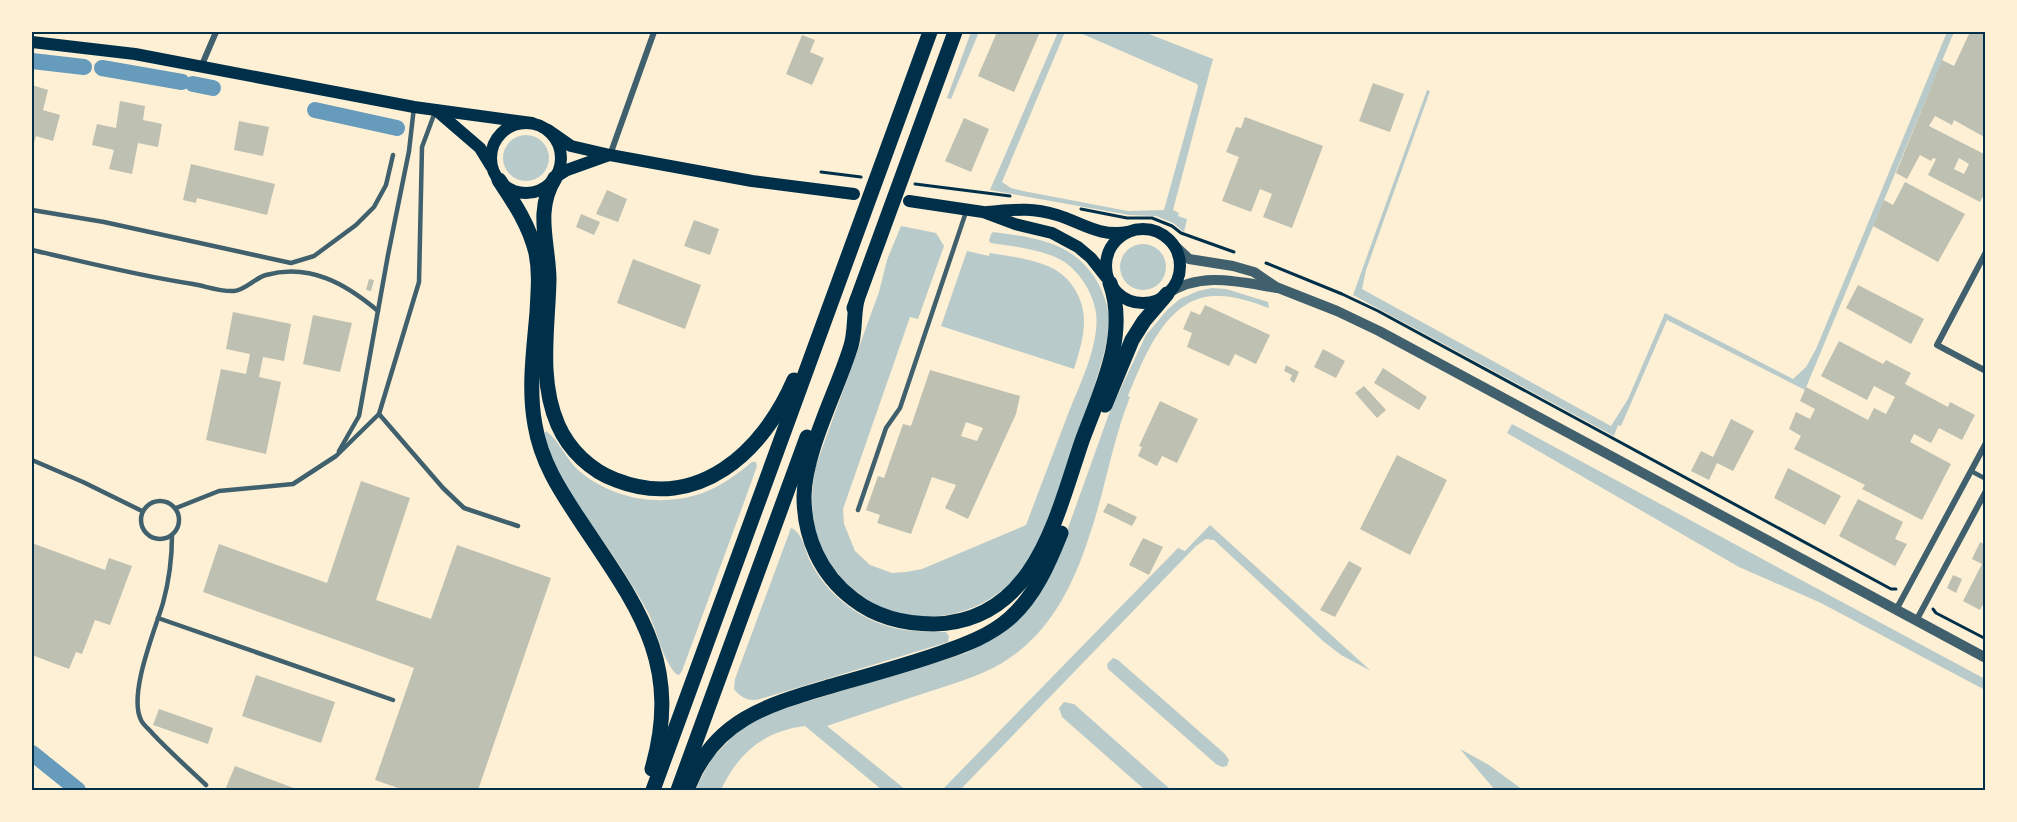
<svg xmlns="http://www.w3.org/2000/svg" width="2017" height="822" font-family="'Open Sans',sans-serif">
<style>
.green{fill:#b9caca}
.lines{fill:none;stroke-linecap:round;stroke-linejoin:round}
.canal{stroke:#669bbc;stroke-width:16}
.building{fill:#bec0b2;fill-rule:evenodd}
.path{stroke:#003049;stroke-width:3}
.service{stroke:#3f606c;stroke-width:4.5}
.minor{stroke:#3f606c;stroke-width:6}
.tertiary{stroke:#3f606c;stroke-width:10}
.secondary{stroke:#003049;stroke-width:12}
.trunk{stroke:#003049;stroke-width:15}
.neatline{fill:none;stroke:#003049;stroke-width:2}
</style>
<rect width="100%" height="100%" fill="#fdf0d5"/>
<g class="green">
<polygon points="971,32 979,32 951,99 947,98"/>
<polygon points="1058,32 1065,32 1002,182 1011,188 1023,191 1128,211 1164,210 1198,87 1197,84 1078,32 1144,32 1213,59 1173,210 1179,213 1178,216 1187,219 1184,232 1173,223 1156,216 1129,215 990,190"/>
<polygon points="1947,32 1954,32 1805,390 1667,320 1621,426 1618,425 1614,436 1353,295 1427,90 1430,91 1366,270 1362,289 1611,426 1628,399 1665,313 1793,379 1806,367 1816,349"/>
<circle cx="526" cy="158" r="23"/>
<path d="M901 226 936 233 944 246 918 319 910 317 843 509 844 524 855 551 870 565 892 573 906 572 922 569 1026 525C1040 488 1054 451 1068 414 1079 386 1100 344 1096 313 1094 295 1081 274 1066 263 1045 249 1016 247 991 243L989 241 991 234 993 232C1036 238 1074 241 1098 283 1105 296 1110 312 1109 326 1107 345 1101 365 1095 384 1085 417 1073 449 1061 482 1051 511 1042 545 1024 570 1020 576 1013 580 1008 585 965 625 896 628 852 588 814 555 806 513 816 465L879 292 887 260Z"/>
<circle cx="1143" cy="267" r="23"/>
<path d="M967 251 989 256 990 253C1008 256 1028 258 1045 265 1057 269 1067 277 1074 288 1091 315 1083 340 1074 369L941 326Z"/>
<path d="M1212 288 1226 289 1268 302 1269 308C1253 302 1233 295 1215 296 1166 297 1144 358 1128 396L1130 397C1112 442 1105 491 1089 537 1074 583 1052 629 1011 657 988 674 958 682 931 691 897 702 862 714 827 726L906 790H882L805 726C764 731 738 753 721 790H695L711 759 740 729 776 711 966 653 1000 635 1063 542 1110 411 1146 335 1168 309 1180 299 1198 291Z"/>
<polygon points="1512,424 1985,679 1985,690 1821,603 1739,567 1507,433"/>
<path d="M546 431C559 440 566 459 578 470 614 501 666 509 710 490 725 483 739 473 752 462H756L757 466 747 494 682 671 679 675 676 674C661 658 657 627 645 607 621 564 590 524 564 483L553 462 544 434Z"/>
<polygon points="1210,525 1371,671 1341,655 1323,641 1214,540 1206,539 1196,546 960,790 942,790 1178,548 1185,551"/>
<path d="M791 528C802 532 805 549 809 559 825 593 858 619 894 628 911 632 928 631 946 632L949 636 948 642 760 699C749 702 741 698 734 689L735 679Z"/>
<polygon points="1113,658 1118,660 1225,754 1229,760 1227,766 1222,767 1216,764 1108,669 1107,664"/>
<polygon points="1064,702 1074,704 1171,790 1145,790 1062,717 1059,708"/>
<polygon points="1460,749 1489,765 1523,790 1495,790"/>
</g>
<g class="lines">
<g class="canal">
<polyline points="32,61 84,67"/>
<polyline points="102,68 182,82"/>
<polyline points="193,84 213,88"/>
<polyline points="315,110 397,128"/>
<polyline points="32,753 78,790"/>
</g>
</g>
<g class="building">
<polygon points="997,32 1040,32 1014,92 978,76"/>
<path d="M1970 32H1986V138L1954 120 1952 125 1935 116 1929 126 1986 155V191L1980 202 1928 175 1936 159 1933 158 1931 161 1920 155 1907 179 1896 173 1942 60 1954 66ZM1959 158 1969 164 1964 174 1954 169Z"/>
<polygon points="802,35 815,40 810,52 824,58 812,85 786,74"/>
<polygon points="1373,83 1404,94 1390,132 1359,121"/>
<polygon points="32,85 48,90 43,110 60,115 53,141 36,136 32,150"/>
<polygon points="120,101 145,106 143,120 162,124 158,147 138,143 132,174 109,169 114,150 92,145 97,124 116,128"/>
<polygon points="1245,117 1323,146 1292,228 1263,217 1272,194 1260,189 1251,212 1222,201 1239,157 1226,152 1236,127 1241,128"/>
<polygon points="964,118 989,129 971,172 945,161"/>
<polygon points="239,121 269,127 263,156 234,150"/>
<polygon points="191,164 275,184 267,215 197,198 196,203 183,200"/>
<polygon points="1905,182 1965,214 1938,262 1873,226 1884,200 1893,205"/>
<polygon points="607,190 627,199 618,222 596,214"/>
<polygon points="581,214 600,222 594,235 576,227"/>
<polygon points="694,220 719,229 710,255 684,246"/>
<polygon points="633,259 701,285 685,329 617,303"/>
<polygon points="369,279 374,280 371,291 366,290"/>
<polygon points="1858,285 1924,319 1911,344 1846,308"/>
<polygon points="1205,305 1270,335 1256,364 1235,354 1229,366 1187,347 1192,333 1183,329 1191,311 1200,315"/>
<polygon points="233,312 291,324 284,361 263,357 259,377 281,382 266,454 206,440 221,369 246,374 250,354 226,349"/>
<polygon points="313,315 352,323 340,372 303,364"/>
<polygon points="1839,341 1883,364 1886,360 1911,373 1905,384 1948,407 1950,402 1975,415 1962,440 1939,428 1931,443 1914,434 1910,442 1951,464 1922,520 1862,489 1865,485 1794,449 1801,436 1789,429 1796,412 1810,419 1815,409 1800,401 1806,387 1868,420 1874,408 1886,414 1895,397 1874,386 1867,400 1821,376"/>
<polygon points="1323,349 1345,361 1336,378 1314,367"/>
<polygon points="1286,365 1299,372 1294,383 1290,380 1292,375 1284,371"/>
<polygon points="1383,368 1427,397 1419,410 1374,383"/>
<path d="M930 370 1020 396 1016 414 968 519 945 508 956 485 932 477 911 534 877 523 880 515 866 510 878 476 884 478 903 424 911 426ZM966 422 983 428 977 441 961 436Z"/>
<polygon points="1364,386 1386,410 1377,418 1355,393"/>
<polygon points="1160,401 1198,419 1177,463 1162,456 1157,466 1138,456 1142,447 1139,446"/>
<polygon points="1731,419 1754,431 1733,471 1717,463 1709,480 1691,471 1701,451 1713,457"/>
<polygon points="1397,455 1447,480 1410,555 1360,529"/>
<polygon points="1788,468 1841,496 1825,525 1774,498"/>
<polygon points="361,481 410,498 376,600 431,619 457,545 551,578 478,790 404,790 375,780 414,668 203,592 219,544 327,583"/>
<polygon points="1858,499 1903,522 1895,539 1907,544 1895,566 1839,536"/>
<polygon points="1108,503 1137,517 1132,526 1103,512"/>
<polygon points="1143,538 1163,547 1149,575 1129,565"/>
<polygon points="1980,542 1986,545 1986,599 1980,610 1963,601 1982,564 1972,559"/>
<polygon points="32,543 105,570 109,558 132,566 110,625 95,620 82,654 76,652 69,669 32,655"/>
<polygon points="1349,561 1362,568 1335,617 1320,610"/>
<polygon points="1953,575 1962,579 1956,593 1947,588"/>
<polygon points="256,675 335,702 321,743 242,716"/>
<polygon points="159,709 213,728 208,744 153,725"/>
<polygon points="235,766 299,790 225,790"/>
</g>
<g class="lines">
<g class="path">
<polyline points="821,172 861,177"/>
<polyline points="915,184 1010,196"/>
<polyline points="1081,209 1127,218 1152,218 1172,226 1181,233 1234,252"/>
<polyline points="1266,263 1342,294 1378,311 1891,589 1896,589"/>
<polyline points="1933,609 1936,613 1986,639"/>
</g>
<g class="service">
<polyline points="32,210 104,222 291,263 314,256 356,225 374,207 386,185 393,155"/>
<path d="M32 250C85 262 139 276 193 284 205 286 221 292 234 291 245 290 255 278 266 275 310 263 346 284 378 311"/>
<polyline points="379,414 443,488 464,508 518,526"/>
<polyline points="339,451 359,416 388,255 409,151 414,107"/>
<polyline points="32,460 83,482 142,511"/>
<polyline points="1971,471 1986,479"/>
<circle cx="160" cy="520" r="19"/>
<polyline points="176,508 219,491 293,484 336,456 379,414 419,282 422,147 435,112"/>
<polyline points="858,510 886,428 900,408 966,212"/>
<path d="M172 535C172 558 169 581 163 603 155 630 128 694 141 720 143 725 149 729 153 734 170 752 188 768 206 785"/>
<polyline points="158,618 393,700"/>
</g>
<g class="minor">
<polyline points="201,67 216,32"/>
<polyline points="610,155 654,32"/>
<polyline points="1986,252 1937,345 1986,371"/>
<polyline points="1896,610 1986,443"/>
<polyline points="1916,621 1986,491"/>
</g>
<g class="tertiary">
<polyline points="1173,244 1189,259 1233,266 1254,272 1276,287 1337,311 1379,331 1986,658"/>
<path d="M1167 294C1201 271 1239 282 1277 288"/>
</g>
<g class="secondary">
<polyline points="32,42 135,54 414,107 532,123"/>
<polyline points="437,111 480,148 491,166"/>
<circle cx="526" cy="158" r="35"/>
<polyline points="548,130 571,146 610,155 752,181 854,194"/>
<polyline points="556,177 567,170 609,155"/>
<polyline points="909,201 983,212 1015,224 1052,233 1078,247 1091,258 1106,277"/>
<path d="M987 212C1013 210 1030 207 1057 215 1083 223 1098 237 1128 232"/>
<circle cx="1143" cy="266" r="37"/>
</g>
<g class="trunk">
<path d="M555 178C534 211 549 245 549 280 548 328 538 379 558 425 569 450 591 471 616 480 698 512 763 452 794 380"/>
<path d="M499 180C515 204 529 225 536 253 540 273 538 292 537 312 534 349 528 388 535 425 541 461 559 489 579 519 636 605 683 661 652 769"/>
<path d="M857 300C853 317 856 333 850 349 836 393 805 451 804 496 804 537 820 574 853 599 876 617 905 624 934 624 1035 622 1056 517 1082 441 1100 392 1129 335 1110 283"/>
<polyline points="854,308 955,32"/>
<polyline points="1105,405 1132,340 1144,321 1167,294"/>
<path d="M689 785C715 720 767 705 828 687 866 676 904 666 941 653 965 645 991 635 1010 618 1035 596 1049 563 1061 533"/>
<polyline points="653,790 930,32"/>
<polyline points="678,790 807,437"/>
</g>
</g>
<rect width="2017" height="822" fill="none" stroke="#fdf0d5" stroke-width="66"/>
<rect x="33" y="33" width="1951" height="756" class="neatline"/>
</svg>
